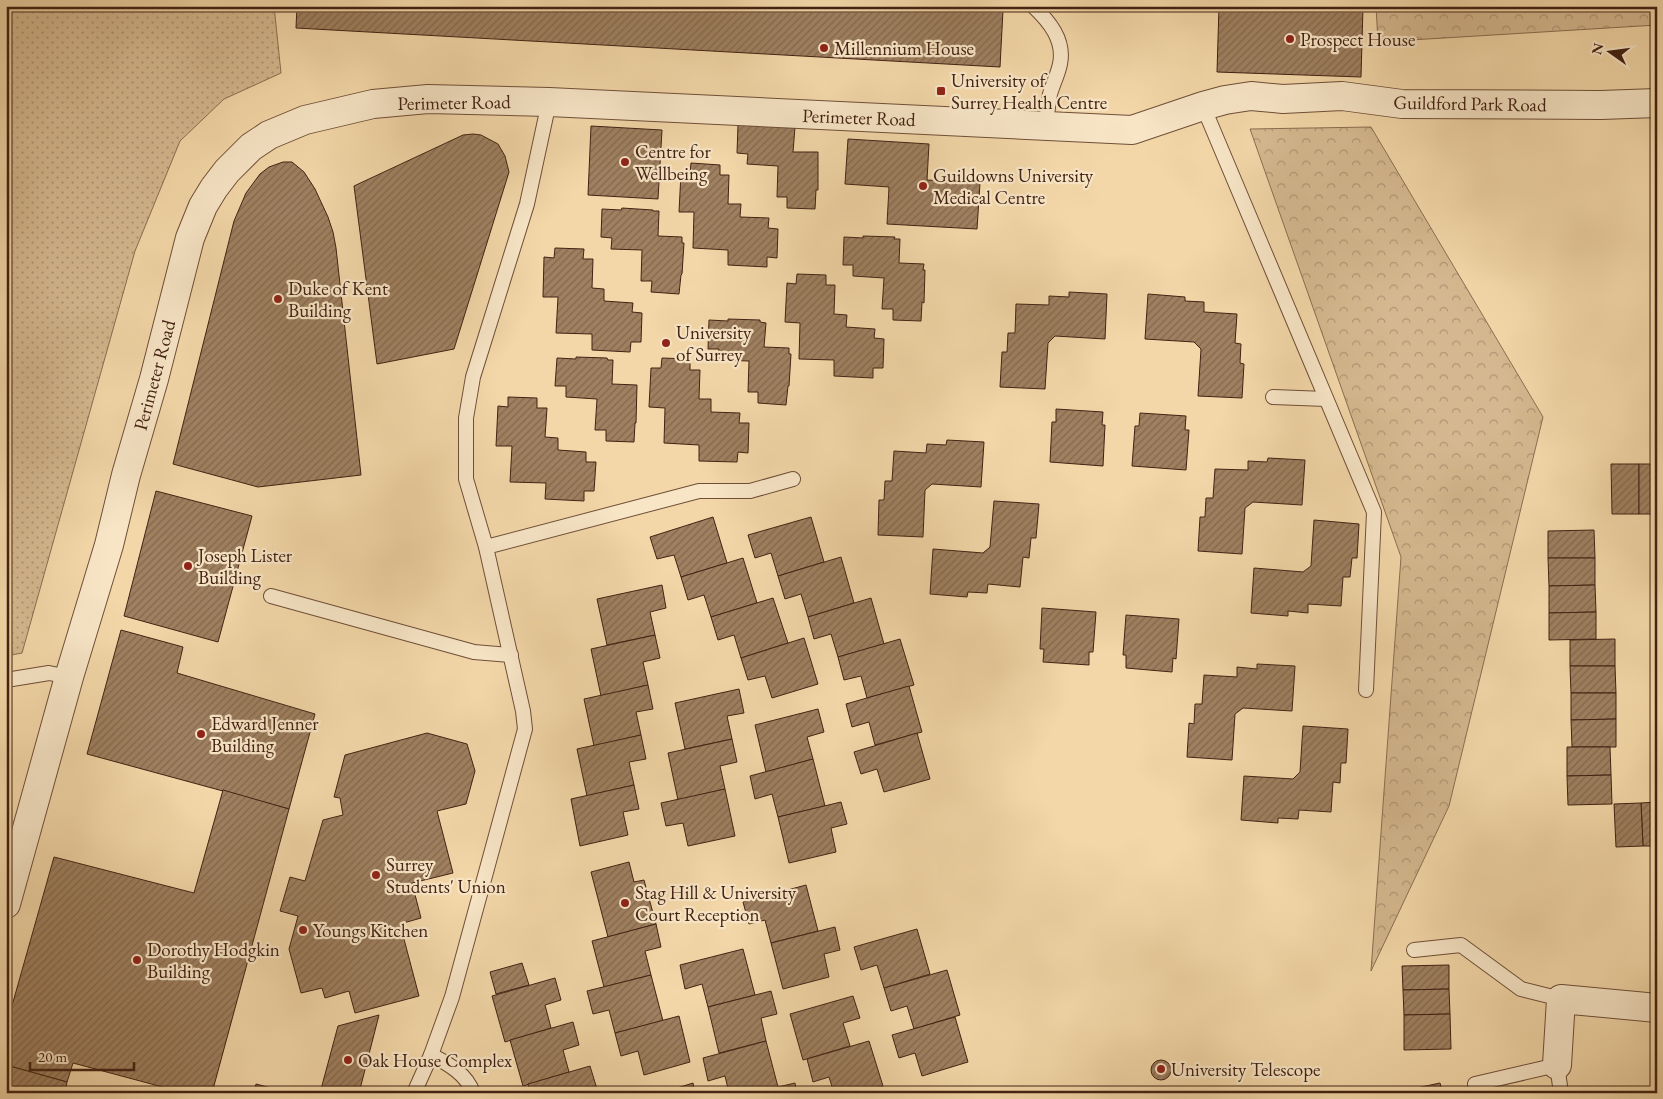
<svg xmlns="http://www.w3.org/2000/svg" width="1663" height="1099" font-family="'EB Garamond',serif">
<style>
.green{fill:url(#green-dots);stroke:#8c6d51}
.forest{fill:url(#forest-crowns);stroke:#8c6d51}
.building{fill:url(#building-hatch);stroke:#432213}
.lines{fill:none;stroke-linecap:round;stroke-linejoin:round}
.service-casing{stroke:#6f4f38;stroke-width:16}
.minor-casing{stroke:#6f4f38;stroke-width:30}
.service{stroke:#f7e5c6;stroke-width:14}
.minor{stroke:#f7e5c6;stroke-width:28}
.poi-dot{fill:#8f2418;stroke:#f7e5c6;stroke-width:2}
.labels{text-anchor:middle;stroke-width:4.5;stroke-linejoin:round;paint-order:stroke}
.poi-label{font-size:19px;fill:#432213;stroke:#f7e5c6;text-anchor:start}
.street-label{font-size:19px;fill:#432213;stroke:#f7e5c6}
</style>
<defs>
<pattern id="green-dots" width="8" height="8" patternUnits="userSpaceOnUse" patternTransform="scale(1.25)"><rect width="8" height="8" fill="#d5b88f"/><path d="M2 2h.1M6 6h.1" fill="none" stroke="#ae9574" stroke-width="1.8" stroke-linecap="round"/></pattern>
<pattern id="forest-crowns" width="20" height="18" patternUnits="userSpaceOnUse" patternTransform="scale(1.25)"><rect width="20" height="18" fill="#d5b88f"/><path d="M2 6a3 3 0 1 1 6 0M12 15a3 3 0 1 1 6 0" fill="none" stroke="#ae9574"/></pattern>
<pattern id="building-hatch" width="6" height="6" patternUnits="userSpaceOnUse" patternTransform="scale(1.25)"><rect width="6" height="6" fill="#9f8060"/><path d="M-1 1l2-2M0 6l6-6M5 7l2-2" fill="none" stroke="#83684e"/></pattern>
</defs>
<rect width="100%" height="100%" fill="#f3d7a8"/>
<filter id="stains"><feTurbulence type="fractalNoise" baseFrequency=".004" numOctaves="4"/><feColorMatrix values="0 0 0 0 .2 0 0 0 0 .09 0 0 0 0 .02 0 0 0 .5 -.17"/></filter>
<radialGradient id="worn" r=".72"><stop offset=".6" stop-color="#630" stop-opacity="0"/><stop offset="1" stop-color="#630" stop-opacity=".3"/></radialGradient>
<polygon class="green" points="6,6 274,6 281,73 224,99 180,141 135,251 22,653 6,656"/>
<g class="forest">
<polygon points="1376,6 1657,6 1657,25 1378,42"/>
<polygon points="1371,127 1543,417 1449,806 1371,971 1401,557 1250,129"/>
</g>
<g class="building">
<polygon points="297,6 934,6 1003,10 1000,67 296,28"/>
<polygon points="1219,6 1363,6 1361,77 1217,72"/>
<polygon points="738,125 795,127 793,152 818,152 818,190 816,190 815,209 787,208 787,197 777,197 778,166 747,164 748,154 737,153"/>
<polygon points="591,126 662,130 658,199 588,195"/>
<polygon points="473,134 481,135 498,144 505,156 509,172 454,349 377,364 354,186 463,135"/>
<polygon points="848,139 929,144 927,180 980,183 977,229 887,224 889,187 845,184"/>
<polygon points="283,162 292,162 304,172 315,189 328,217 333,232 336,248 361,475 258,487 173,464 234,221 246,193 260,174 269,167"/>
<polygon points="691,163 720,165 720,175 729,175 728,204 741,204 740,217 769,218 768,228 778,229 777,258 767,257 767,267 728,265 728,250 693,248 694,212 679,212 681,173 690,173"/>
<polygon points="622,208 653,210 653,211 659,211 658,236 682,237 682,243 684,243 682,274 681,275 679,294 651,292 652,281 641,281 642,250 611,249 612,238 601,237 602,209 621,210"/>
<polygon points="863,236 895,237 894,239 900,239 899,263 924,264 923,270 925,270 924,303 922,302 921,321 893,320 893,309 882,309 884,278 853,276 853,265 843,265 844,237 863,238"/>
<polygon points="555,248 584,249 583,259 593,259 592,288 604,289 604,301 633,303 632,312 642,313 641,342 631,342 630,352 592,350 592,334 556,333 558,297 543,297 544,257 554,258"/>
<polygon points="797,274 826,275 826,285 835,285 834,314 847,315 846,327 875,329 874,338 884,339 883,368 873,368 873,378 834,376 834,360 799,359 800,323 785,322 787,283 796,284"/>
<polygon points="1069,292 1107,294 1105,339 1055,336 1048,343 1045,389 1000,387 1002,352 1007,352 1008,333 1015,333 1016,304 1049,305 1049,296 1069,297"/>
<polygon points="1148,294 1185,297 1185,301 1204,302 1204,312 1237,314 1235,343 1241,344 1240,363 1244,364 1242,398 1198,396 1201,349 1194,342 1145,339"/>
<polygon points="728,319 760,320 760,322 766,323 764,347 789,348 789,354 791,354 789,386 788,386 786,405 758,403 758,392 748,392 749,361 718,360 719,349 708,349 709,320 728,321"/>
<polygon points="576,357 607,358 608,360 613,360 612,384 637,385 636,423 635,423 634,442 606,441 606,430 595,430 597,399 566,397 566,386 555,386 557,358 576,359"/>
<polygon points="662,358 690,359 690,370 700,370 699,399 711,399 711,412 740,413 739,423 749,423 748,453 738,452 737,462 699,461 699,445 664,443 665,408 649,407 651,368 661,368"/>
<polygon points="508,397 537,398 537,408 547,408 545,437 558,438 558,450 586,452 586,462 596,462 594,491 584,491 584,501 545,499 546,483 510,482 512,446 496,446 498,406 508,407"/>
<polygon points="1056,409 1103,412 1102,425 1105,425 1103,466 1050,462 1052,422 1056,422"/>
<polygon points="1140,413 1186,416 1185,430 1189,430 1186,470 1132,466 1135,426 1139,426"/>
<polygon points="947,440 984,442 981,487 932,484 925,490 923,537 878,535 879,500 884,500 885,481 892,481 894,451 926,453 927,444 946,445"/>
<polygon points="1268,458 1305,460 1302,505 1253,502 1245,508 1242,554 1198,551 1200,517 1205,517 1206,498 1213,498 1215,469 1248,470 1248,461 1267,462"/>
<polygon points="1611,464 1639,464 1639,514 1612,514"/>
<rect x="1639" y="464" width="18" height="50"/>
<polygon points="156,491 252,516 218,642 124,616"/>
<polygon points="994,501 1039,504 1036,538 1031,538 1029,558 1023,557 1020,587 988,584 987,593 968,592 967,597 930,594 933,549 983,553 990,547"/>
<polygon points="713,517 727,563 681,577 674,555 657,559 650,537"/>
<polygon points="811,517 824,562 778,576 771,553 755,558 748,535"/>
<polygon points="1314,520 1359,524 1357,558 1352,558 1350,577 1343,577 1341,606 1308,604 1308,613 1288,611 1288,616 1251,613 1254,568 1303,572 1311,566"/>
<polygon points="1594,530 1595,558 1548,558 1548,531"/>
<polygon points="841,557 854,603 808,617 801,594 785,599 778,576"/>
<polygon points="743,558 757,603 711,617 704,595 688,600 681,577"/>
<polygon points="1548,558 1595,558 1595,585 1549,586"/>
<polygon points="662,585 666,608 650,612 655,635 607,645 597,599"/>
<polygon points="1595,585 1596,612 1549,613 1549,586"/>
<polygon points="773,598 788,643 741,658 734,635 718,640 711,617"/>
<polygon points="871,598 884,644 838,657 831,634 814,639 808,617"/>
<polygon points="1042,608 1096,612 1093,652 1089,652 1089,665 1043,662 1044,649 1040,649"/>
<polygon points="1596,612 1596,639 1549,640 1549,613"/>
<polygon points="1126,615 1179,619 1176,659 1173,658 1172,672 1126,668 1126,655 1123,655"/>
<polygon points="121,630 183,647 177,673 315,714 289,809 87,754"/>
<polygon points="655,635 660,658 643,662 648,685 601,696 591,649"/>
<polygon points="804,638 818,684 772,698 765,676 748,680 741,658"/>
<polygon points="900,639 914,685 867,698 861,676 844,680 838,657"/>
<polygon points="1615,639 1615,666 1570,666 1570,640"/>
<polygon points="1257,664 1295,666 1292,711 1243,708 1235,714 1232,760 1187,757 1189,723 1194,724 1195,704 1202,704 1204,675 1237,677 1237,667 1257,669"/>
<polygon points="1570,666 1615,666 1616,693 1571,693"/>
<polygon points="648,685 653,709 636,712 641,735 594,746 584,699"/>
<polygon points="909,686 922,732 875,745 869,722 852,727 846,704"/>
<polygon points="739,689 744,713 727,716 732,739 685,749 675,703"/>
<polygon points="1571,693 1616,693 1616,719 1571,720"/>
<polygon points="818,709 824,732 807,737 813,759 766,772 755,725"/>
<polygon points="1616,719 1616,747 1572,747 1571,720"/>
<polygon points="1303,726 1348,729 1346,763 1341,763 1340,783 1333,782 1331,812 1299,810 1298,819 1278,818 1278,823 1241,820 1244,776 1293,779 1300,772"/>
<polygon points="427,733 467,744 475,771 466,804 437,811 453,873 412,883 421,918 400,924 419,996 355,1013 349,991 325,998 322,988 301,993 289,949 298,916 280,911 290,877 305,881 323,820 343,815 340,798 334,797 345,755"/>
<polygon points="917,733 930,779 884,792 877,769 861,774 854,752"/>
<polygon points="641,735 646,759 629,762 634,785 587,796 577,749"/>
<polygon points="732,739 737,762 720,766 725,789 678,800 668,753"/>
<polygon points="1567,747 1610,747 1611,775 1567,776"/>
<polygon points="813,759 825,806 778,817 772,794 755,799 750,776"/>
<polygon points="1611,775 1612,804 1568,805 1567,776"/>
<polygon points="634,785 639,809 623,812 628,835 580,846 571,799"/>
<polygon points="725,789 735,836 688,846 683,823 666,826 661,803"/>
<polygon points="223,790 289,809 212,1093 185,1093 73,1063 67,1082 6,1065 6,1027 54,857 194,893"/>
<polygon points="841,802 847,824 831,828 836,852 789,863 778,817"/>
<polygon points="1657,802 1657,846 1643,846 1641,803"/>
<polygon points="1641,803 1643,846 1616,847 1614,804"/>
<polygon points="629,862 634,882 644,880 656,924 608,937 591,872"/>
<polygon points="806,885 818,931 771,943 765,920 749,924 743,902"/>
<polygon points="656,924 661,947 645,951 651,975 604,987 592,941"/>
<polygon points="835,927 840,950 824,954 829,977 783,989 771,943"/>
<polygon points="917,929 930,974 884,988 877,965 861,970 854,947"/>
<polygon points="743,949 755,995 708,1007 702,984 685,989 680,965"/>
<polygon points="522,963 529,985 496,994 490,972"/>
<polygon points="1449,965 1449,989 1403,990 1402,966"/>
<polygon points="947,970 960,1015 914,1029 907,1006 891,1011 884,988"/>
<polygon points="651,975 663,1021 615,1033 609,1010 593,1014 587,991"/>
<polygon points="555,978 561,1000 545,1005 551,1028 505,1042 492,996"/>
<polygon points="1449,989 1450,1014 1404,1015 1403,990"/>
<polygon points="771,991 777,1014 761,1018 766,1041 719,1053 708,1007"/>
<polygon points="853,996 860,1018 843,1023 850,1046 803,1060 790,1014"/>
<polygon points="1450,1014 1451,1049 1404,1050 1404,1015"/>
<polygon points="379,1015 359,1093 320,1093 338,1026"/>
<polygon points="679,1016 690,1062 644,1075 638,1051 621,1056 615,1033"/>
<polygon points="955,1017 968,1062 922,1076 915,1053 899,1058 892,1035"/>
<polygon points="573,1022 579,1045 563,1050 569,1072 523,1086 510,1040"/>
<polygon points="766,1041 778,1087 757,1093 729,1093 725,1076 708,1081 703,1058"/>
<polygon points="869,1041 883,1086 860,1093 834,1093 829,1077 813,1082 807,1059"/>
<circle cx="1161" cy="1070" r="10"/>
<polygon points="6,1065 67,1082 65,1093 6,1093"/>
<polygon points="590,1066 597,1089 584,1093 530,1093 528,1084"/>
<polygon points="693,1083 695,1093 661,1093"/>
<polygon points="795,1083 797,1093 757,1093 778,1087"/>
<polygon points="1440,1083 1443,1093 1398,1093 1398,1092"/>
<polygon points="256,1084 290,1093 254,1093"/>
<polygon points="878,1088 879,1093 860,1093"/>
</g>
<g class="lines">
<g class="service-casing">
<g id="service">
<path d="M1033 6C1049 21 1065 40 1060 64 1058 74 1053 84 1050 94 1048 105 1047 115 1046 126"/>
<polyline points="1203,106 1374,512 1366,690"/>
<polyline points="1273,397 1326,399"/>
<polyline points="486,547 699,491 750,491 793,479"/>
<polyline points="271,596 474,652 511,655"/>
<polyline points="6,680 49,673 69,677"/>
<polyline points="1414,950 1461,945 1521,989 1561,999"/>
<path d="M431 1055C447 1063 467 1074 473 1093"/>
<polyline points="414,1093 431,1055 452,997 525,729 523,711 486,547 466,479 466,418 473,377 527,204 549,102"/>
<polyline points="1477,1093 1475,1084 1557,1065 1561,1093"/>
</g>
</g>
<g class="minor-casing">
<g id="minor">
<polyline points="6,904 69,677 109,545 126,475 154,379 190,238 203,206 214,188 227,171 251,147 269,135 305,120 373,104 428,99 549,102 1132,130 1203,106 1225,100 1251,96 1283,99 1342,96 1402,104 1601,105 1657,103"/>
<polyline points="1557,1065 1561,999 1657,1008"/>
</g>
</g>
<use href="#service" class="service"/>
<use href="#minor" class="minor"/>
</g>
<g class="poi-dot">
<circle cx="1290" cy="39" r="5"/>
<circle cx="824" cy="48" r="5"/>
<rect x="936" y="86" width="10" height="10" rx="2.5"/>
<circle cx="625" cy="162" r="5"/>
<circle cx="923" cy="186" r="5"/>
<circle cx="278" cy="299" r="5"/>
<circle cx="666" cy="343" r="5"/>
<circle cx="188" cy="566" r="5"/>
<circle cx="201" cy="734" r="5"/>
<circle cx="376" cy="875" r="5"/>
<circle cx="625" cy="903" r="5"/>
<circle cx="303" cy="930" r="5"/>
<circle cx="137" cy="960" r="5"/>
<circle cx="348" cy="1060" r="5"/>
<circle cx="1161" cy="1069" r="5"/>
</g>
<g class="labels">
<g class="poi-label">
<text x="1300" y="46">Prospect House</text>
<text x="834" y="55">Millennium House</text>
<text x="951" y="87">University of<tspan x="951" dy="22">Surrey Health Centre</tspan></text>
<text x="635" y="158">Centre for<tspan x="635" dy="22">Wellbeing</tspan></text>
<text x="933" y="182">Guildowns University<tspan x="933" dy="22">Medical Centre</tspan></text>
<text x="288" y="295">Duke of Kent<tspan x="288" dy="22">Building</tspan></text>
<text x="676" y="339">University<tspan x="676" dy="22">of Surrey</tspan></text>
<text x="198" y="562">Joseph Lister<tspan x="198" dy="22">Building</tspan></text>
<text x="211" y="730">Edward Jenner<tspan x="211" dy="22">Building</tspan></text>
<text x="386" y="871">Surrey<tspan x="386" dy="22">Students' Union</tspan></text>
<text x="635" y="899">Stag Hill &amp; University<tspan x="635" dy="22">Court Reception</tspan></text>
<text x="313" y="937">Youngs Kitchen</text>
<text x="147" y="956">Dorothy Hodgkin<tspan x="147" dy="22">Building</tspan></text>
<text x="358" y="1067">Oak House Complex</text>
<text x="1171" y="1076">University Telescope</text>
</g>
<g class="street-label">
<text transform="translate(454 102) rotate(-1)" y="7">Perimeter Road</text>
<text transform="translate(1470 103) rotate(1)" y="7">Guildford Park Road</text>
<text transform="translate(859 117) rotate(2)" y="7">Perimeter Road</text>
<text transform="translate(154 375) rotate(-75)" y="7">Perimeter Road</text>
</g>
</g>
<rect width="1663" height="1099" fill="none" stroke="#f3d7a8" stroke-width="25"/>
<rect x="8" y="8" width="1648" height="1084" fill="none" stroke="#432213" stroke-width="2.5"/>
<rect x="12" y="12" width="1638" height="1074" fill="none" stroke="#432213"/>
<g transform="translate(1610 52) rotate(284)" stroke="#f7e5c6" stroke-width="4" paint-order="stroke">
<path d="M0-4L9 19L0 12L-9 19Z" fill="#432213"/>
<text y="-8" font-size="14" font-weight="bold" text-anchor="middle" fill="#432213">N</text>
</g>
<path d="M30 1062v8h104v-8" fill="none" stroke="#432213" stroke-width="2.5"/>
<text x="38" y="1062" font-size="15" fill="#432213" stroke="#f7e5c6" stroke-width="4" paint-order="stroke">20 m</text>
<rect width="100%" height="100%" filter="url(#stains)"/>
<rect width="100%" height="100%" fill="url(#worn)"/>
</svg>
